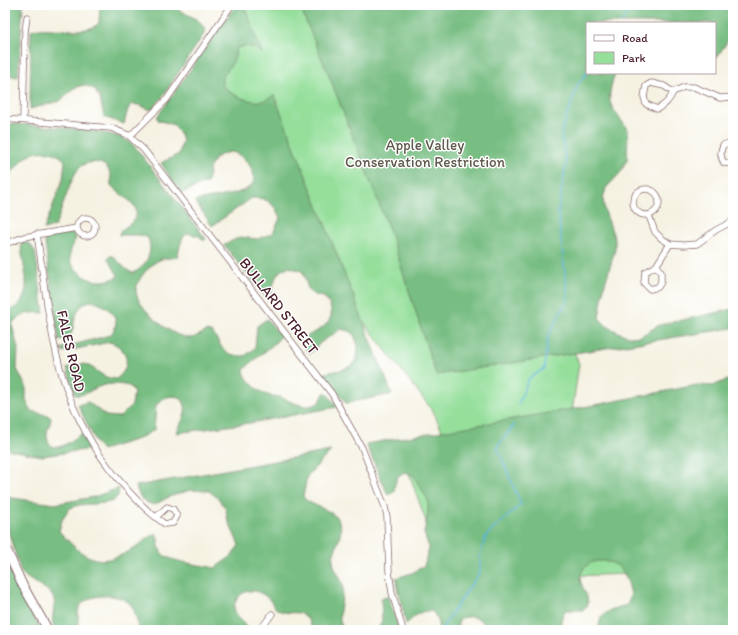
<svg xmlns="http://www.w3.org/2000/svg" width="738" height="635" font-family="Itim,sans-serif">
	<style>
		.green { fill: #95df9b; stroke: #707f63 }
		.forest { fill: #78be83; stroke: #616e57 }
		.lines { fill: none; stroke-linecap: round; stroke-linejoin: round }
		.stream { stroke: #5bb3d8; stroke-width: 1.5 }
		.street-casing { stroke: #86696b; stroke-width: 7 }
		.secondary-casing { stroke: #86696b; stroke-width: 10 }
		.street { stroke: #fff; stroke-width: 5.5 }
		.secondary { stroke: #fff; stroke-width: 8 }
		.labels { text-anchor: middle; stroke-width: 3; stroke-linejoin: round; paint-order: stroke }
		.park-label { font-size: 15px; fill: #60594d; stroke: #fff }
		.street-label { font-size: 15px; fill: #4a1f2b; stroke: #fff }
	</style>
	<rect width="100%" height="100%" fill="#fff"/>
	<filter id="ink" filterUnits="userSpaceOnUse"><feTurbulence type="fractalNoise" baseFrequency=".025" numOctaves="2"/><feDisplacementMap in="SourceGraphic" scale="8" xChannelSelector="R" yChannelSelector="G"/><feConvolveMatrix kernelMatrix="1 2 1 2 8 2 1 2 1" color-interpolation-filters="sRGB"/></filter>
	<filter id="wash" filterUnits="userSpaceOnUse"><feTurbulence type="fractalNoise" baseFrequency=".012" numOctaves="4" result="noise"/><feDisplacementMap in="SourceGraphic" scale="16" xChannelSelector="R" yChannelSelector="G"/><feGaussianBlur stdDeviation="0.9" result="paint"/><feColorMatrix in="noise" values="0 0 0 0 0 0 0 0 0 0 0 0 0 0 0 0 0 1.4 0 .05"/><feComposite in="paint" operator="in"/></filter>
	<g filter="url(#wash)">
		<rect width="100%" height="100%" fill="#f5f2e2"/>
		<path class="green" d="M240,5H652L587,23V73L566,332L579,364L572,412L733,630L662,573L536,577L449,591L398,593L396,583L447,581L398,442L446,440L433,411L337,288L199,64Z"/>
		<path class="forest" d="M5,5H23L18,77L12,76L5,72Z
			M100,5H169L198,20L205,29L204,34L161,99L151,110L139,105L132,104L128,109L124,124L104,117L100,98L94,89L84,85L74,88L60,101L30,109L31,30C51,25 85,37 99,23Z
			M236,5H244L262,53C253,47 248,44 237,48L233,62L222,78V85C231,95 248,103 263,101C267,100 271,97 274,95L392,394L346,403L324,373C331,372 338,371 344,369C361,364 361,345 352,332L341,329L320,343L310,354L298,339C317,333 345,320 324,297C303,294 310,286 302,271L289,267C271,271 276,287 268,300L224,245L240,237L258,239L273,233L280,218C275,204 267,197 252,198L212,226L195,201C208,198 237,195 247,189C263,180 248,158 235,153C229,150 221,155 215,158L209,169L208,182L181,193L161,163L179,154L183,139L174,125L158,120L157,117Z
			M299,5H733V33L717,57H715V23H587V73H615C604,107 611,104 628,130L627,160L621,172L606,188L603,199L605,211L615,240V250L604,287L599,318L607,326L620,333L631,337L641,336L659,325L733,309V328L436,375L390,232L328,73Z
			M5,123C31,126 109,128 128,141C132,143 136,148 139,152L206,239L204,241L199,236L187,233L182,239L177,257C172,258 166,258 162,259C151,262 135,281 136,292C138,309 173,338 190,338C196,338 202,333 207,331L213,333C223,349 224,356 245,356L255,348L257,326L267,319L281,336C270,350 255,357 244,370C245,380 258,391 267,395C270,396 275,396 279,397C293,401 305,412 320,402L324,393L326,392L337,407L250,423L176,433C182,421 192,407 179,397C169,395 162,397 156,406L154,430L138,439L102,450L96,443L78,405L88,402L106,416L120,417L132,405L134,391L129,386C120,384 110,383 101,386C91,389 86,396 75,395L67,368C72,367 78,364 83,364C94,365 101,379 116,379C132,368 129,348 110,342L62,352V348L110,335C126,319 106,303 89,301C71,309 77,325 69,338L59,341L44,237L72,233L76,238C73,244 70,250 70,257C70,262 73,266 77,270C88,282 102,284 117,277L118,275L108,259L110,256H113L126,269L132,273C146,269 155,249 147,237L139,235H119C120,229 125,228 130,224C149,206 120,197 111,185C111,177 111,168 102,164C94,161 85,162 79,168C71,177 61,213 55,226L44,229L63,179L65,161C54,148 35,149 23,160C15,166 16,173 5,175Z
			M21,243H29L35,251L44,313C31,312 18,313 12,325L18,348L17,369L26,387V400L31,411L49,416L51,418C51,424 46,430 47,437C51,459 74,439 82,433L91,449L42,456L5,449V313C39,299 22,272 21,243Z
			M733,379V630H598L601,617L610,610L627,605L631,594C629,587 627,577 623,571C613,558 587,556 581,574C576,585 597,602 583,610H565L561,620L563,630H543L534,626L526,630H486C484,617 472,615 461,618L458,622V630H438V620L433,612C421,608 415,617 406,624L396,578L412,573L424,566L429,548L424,533L428,514V500L413,475L405,472C396,475 395,482 394,492L388,495L366,444L595,405L697,385L713,386L724,381Z
			M331,451L307,476L303,497C313,508 332,508 339,521C345,533 334,547 333,560C333,570 343,578 343,588C343,604 335,615 344,630H312C304,603 294,618 278,610C273,607 272,602 268,598C257,588 241,588 235,603C231,614 244,620 247,630H217L207,627L201,630H139C137,622 136,613 132,606C123,592 86,592 79,608C77,614 79,623 79,630H55C48,618 58,606 53,597C46,585 31,584 21,572L5,521V497L55,504L94,497L119,488L118,496L113,501L105,503L79,505L70,508L62,520L59,531C85,560 100,570 136,547C142,543 149,536 156,533C159,539 158,546 161,552C166,562 204,565 215,568L232,556L239,545L227,518L226,509L218,498L209,491L190,490L169,497L154,505C144,503 138,496 136,486Z
			M5,562L22,597L41,630H5Z
			M388,597L399,630H378L382,620L381,598Z"/>
		<g class="lines">
			<path class="stream" d="M622,23L632,5
				M518,405L529,378L544,369L548,336L568,299L558,212L566,163L561,133L578,84L587,72
				M442,630L444,625L480,572V556L486,536L521,504L497,447L515,424"/>
		</g>
	</g>
	<g filter="url(#ink)">
		<g class="lines">
			<defs>
				<path id="street" d="M673,92L664,86L651,83L646,86L644,97L646,104L657,109C666,105 670,100 673,92L684,87H694L720,98L733,97
					M5,119L111,128L128,135L144,150L332,394L362,448L385,507L387,517L389,571L392,593L403,630
					M23,120L25,32L27,17
					M130,136L167,99L229,9
					M733,142L723,145C720,152 720,156 724,163L733,164
					M633 202a13 13 0 1 1 26 0a13 13 0 1 1-26 0Z
					M649,216L655,232L661,238L670,244L684,245L697,244L716,230L733,221
					M77 227a9 9 0 1 1 18 0a9 9 0 1 1-18 0Z
					M37,234C51,328 54,404 119,480C133,497 147,512 165,524L173,523L177,516L173,509L167,507L156,517
					M5,244L24,237L77,228
					M733,262L731,264L733,272
					M656,266L661,272V282L658,287L650,289L644,283L645,272L656,266L670,244
					M260,630L272,614"/>
				<path id="secondary" d="M5,546L22,584L48,630"/>
			</defs>
			<use href="#street" class="street-casing"/>
			<use href="#secondary" class="secondary-casing"/>
			<use href="#street" class="street"/>
			<use href="#secondary" class="secondary"/>
		</g>
	</g>
	<g class="labels">
		<g class="park-label">
			<text x="425" y="150">Apple Valley<tspan x="425" dy="17">Conservation Restriction</tspan></text>
		</g>
		<g class="street-label">
			<text transform="translate(279 306) rotate(52)" y="5">BULLARD STREET</text>
			<text transform="translate(71 351) rotate(77)" y="5">FALES ROAD</text>
		</g>
	</g>
	<rect width="738" height="635" fill="none" stroke="#fff" stroke-width="20"/>
	<rect x="586" y="22" width="130" height="52" fill="#ffffff" stroke="#b7a5aa"/>
	<rect x="594" y="35" width="20" height="6" fill="#ffffff" stroke="#b7a5aa"/>
	<text x="622" y="42" font-size="12" fill="#4a1f2b">Road</text>
	<rect x="594" y="52" width="20" height="12" fill="#95df9b" stroke="#b7a5aa"/>
	<text x="622" y="62" font-size="12" fill="#4a1f2b">Park</text>
</svg>
